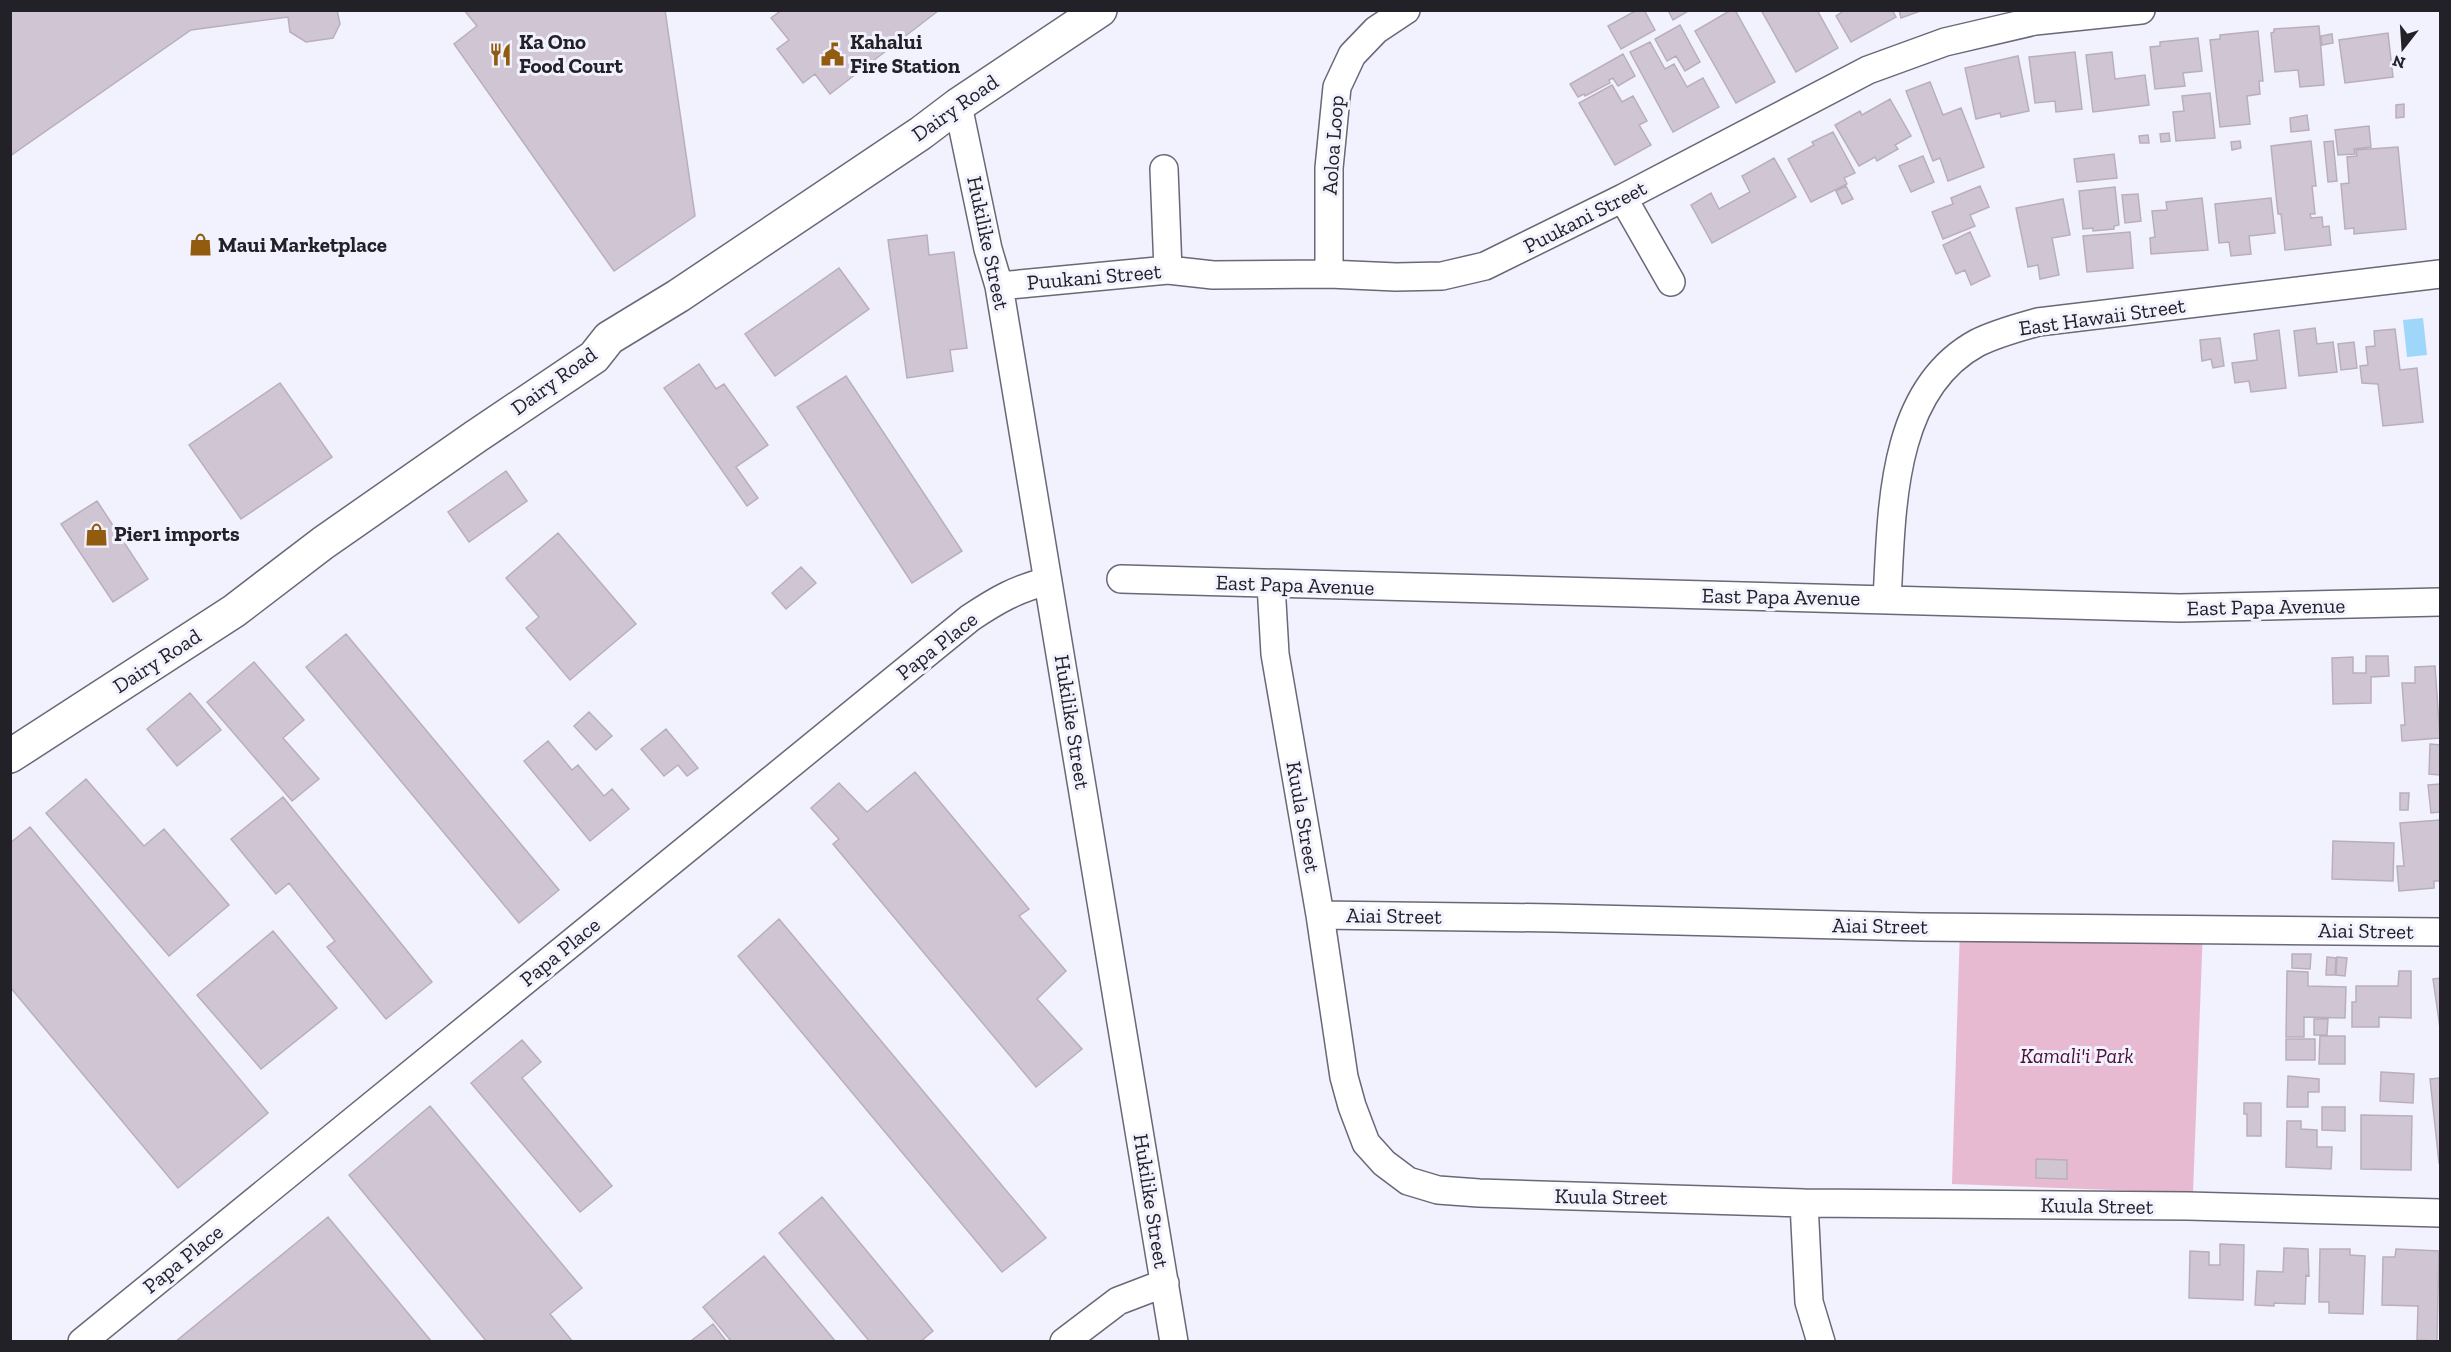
<svg xmlns="http://www.w3.org/2000/svg" width="2451" height="1352" font-family="'Zilla Slab',serif">
	<style>
		.green { fill: #e8bad2 }
		.water { fill: #9fd7fa }
		.building { fill: #d0c6d3; stroke: #b9afbc; stroke-width: 1.5 }
		.lines { fill: none; stroke-linecap: round; stroke-linejoin: round }
		.minor-casing { stroke: #696876; stroke-width: 30 }
		.major-casing { stroke: #696876; stroke-width: 36 }
		.minor { stroke: #fff; stroke-width: 27 }
		.major { stroke: #fff; stroke-width: 33 }
		.labels { text-anchor: middle; stroke-width: 6; stroke-linejoin: round; paint-order: stroke }
		.poi-label { font-size: 21px; font-weight: bold; fill: #222127; stroke: #f2f1fe; text-anchor: start }
		.street-label { font-size: 21px; fill: #222127; stroke: #f2f1fe }
		.park-label { font-size: 21px; font-style: italic; fill: #4d0d37; stroke: #f2f1fe }
	</style>
	<rect width="100%" height="100%" fill="#f2f1fe"/>
	<path class="green" d="M1960,927L2203,928L2193,1193L1952,1184Z"/>
	<path class="water" d="M2423,318L2427,355L2407,357L2403,320Z"/>
	<path class="building" d="M10,10H337L340,24L333,38L306,42L290,32L288,17L191,30L10,156Z
		M464,10H665L695,216L614,271L454,44L477,26Z
		M782,10H938V11L830,94L815,74L803,83L777,49L789,40L771,18Z
		M1637,10H1644L1655,30L1621,49L1608,26Z
		M1668,10H1690L1673,20Z
		M1731,10H1735L1775,82L1736,103L1695,31Z
		M1761,10H1817L1838,48L1796,72Z
		M1845,10H1892L1896,17L1851,42L1836,16Z
		M1899,10H1923L1901,18Z
		M1680,25L1700,62L1685,71L1676,56L1667,61L1655,39Z
		M2319,26L2324,85L2300,87L2298,70L2275,72L2271,33L2274,32V29Z
		M2258,31L2263,81H2259L2260,94L2247,96L2250,124L2220,127L2210,40L2220,39V35Z
		M2388,33L2393,77L2345,83L2339,40Z
		M2332,34L2333,43L2322,45L2321,36Z
		M2198,38L2202,71L2183,73L2185,86L2155,89L2150,47L2160,46V42Z
		M1650,42L1665,69L1674,64L1687,87L1703,78L1719,107L1673,132L1630,52Z
		M2075,52L2082,109L2056,112L2055,101L2035,103L2029,57Z
		M2112,52L2115,79L2145,75L2149,105L2093,112L2086,55Z
		M1623,54L1635,76L1618,86L1613,78L1609,80L1610,83L1585,96L1584,94L1578,97L1570,84Z
		M2018,56L2029,111L2001,117L2000,113L1976,119L1965,68Z
		M1930,82L1943,115L1961,108L1984,167L1948,181L1940,158L1933,161L1906,91Z
		M1612,85L1622,102L1633,96L1647,121L1639,125L1651,145L1615,165L1579,103Z
		M2210,93L2215,138L2176,141L2173,112L2184,111L2182,96Z
		M1890,99L1911,136L1895,145L1898,149L1877,161L1875,157L1859,166L1835,125L1860,111L1862,115Z
		M2404,104V117L2396,118V105Z
		M2307,115L2309,130L2291,132L2290,118Z
		M2369,126L2371,147L2354,149L2355,154L2338,155L2335,130Z
		M1833,132L1855,173L1844,178L1847,184L1811,202L1788,159L1814,145L1812,142Z
		M2169,133L2170,141L2161,142L2160,134Z
		M2148,135L2149,143H2140L2139,136Z
		M2240,141L2241,148L2232,150L2231,142Z
		M2311,141L2316,186H2312L2315,214H2310L2311,218L2322,217L2323,227L2329,226L2331,245L2285,250L2281,214H2278L2271,146Z
		M2333,141L2337,181L2328,182L2324,142Z
		M2398,147L2406,229L2354,234V228L2345,229L2341,184L2349,183L2347,157L2357,156L2356,150Z
		M2114,154L2117,178L2077,182L2074,159Z
		M1923,156L1934,182L1911,192L1899,166Z
		M1774,158L1796,197L1712,243L1691,205L1711,193L1719,209L1750,192L1742,176Z
		M1846,186L1853,199L1842,204L1836,191Z
		M1980,186L1989,207L1970,215L1975,226L1943,239L1932,212L1953,204L1951,198Z
		M2115,187L2119,225L2114,226V229L2093,231V228L2083,229L2079,191Z
		M2138,194L2141,221L2125,223L2122,195Z
		M2202,198L2208,250L2151,254L2150,238L2155,237L2152,211L2167,210L2166,202Z
		M2271,198L2275,233L2249,236L2251,254L2231,256L2229,242L2219,243L2215,204Z
		M2063,199L2070,235L2052,238L2059,275L2040,279L2038,265L2028,267L2016,208Z
		M1970,232L1990,276L1971,285L1965,270L1956,274L1943,245Z
		M2130,232L2133,268L2087,272L2083,236Z
		M927,235L929,255L954,252L967,348L950,350L953,371L907,378L888,240Z
		M839,268L869,309L775,376L745,334Z
		M2315,328L2317,344L2333,342L2337,372L2299,376L2294,331Z
		M2395,329L2400,370L2417,368L2423,422L2383,426L2378,384L2362,383L2360,366L2368,365L2366,347L2375,346L2374,331Z
		M2279,330L2286,388L2251,392L2249,381L2235,383L2232,363L2257,360L2254,334Z
		M2220,338L2224,366L2213,368L2211,359L2202,361L2200,340Z
		M2354,342L2357,368L2341,370L2338,344Z
		M699,364L716,389L724,384L768,445L736,467L758,498L747,506L664,388Z
		M846,376L962,551L912,583L797,407Z
		M280,383L332,457L241,519L189,445Z
		M506,471L527,501L469,542L448,512Z
		M97,501L148,579L113,602L61,524Z
		M558,533L636,624L570,680L526,628L539,617L506,578Z
		M801,567L816,583L786,609L772,593Z
		M346,634L559,890L519,923L306,667Z
		M2366,656H2388L2389,676L2371,677V703L2333,704L2332,658L2353,657V673H2366Z
		M254,662L304,720L283,738L319,779L292,801L207,702Z
		M2435,666L2440,738L2402,741L2401,725H2405L2402,683H2415V667Z
		M190,693L221,730L177,766L147,729Z
		M589,712L612,736L596,750L574,726Z
		M666,729L698,768L687,776L678,765L664,776L641,749Z
		M548,741L572,770L578,765L604,796L612,789L629,809L590,841L524,761Z
		M2430,744L2440,745V775L2429,774Z
		M915,772L1029,909L1019,916L1066,971L1037,999L1082,1049L1036,1087L833,844L839,839L811,808L839,783L867,812Z
		M86,779L144,846L164,829L229,905L169,956L46,813Z
		M2440,784V812L2431,813L2428,785Z
		M2400,793H2409L2408,810H2400Z
		M283,797L432,982L386,1019L327,947L335,941L289,883L276,894L231,839Z
		M2440,820V881H2434V888L2399,891L2397,866H2404L2400,823Z
		M30,827L268,1113L178,1188L10,987V843Z
		M2333,841L2394,843L2393,881L2332,879Z
		M779,919L1046,1238L1002,1272L738,956Z
		M273,931L337,1008L261,1069L197,995Z
		M2292,954H2311L2310,969L2292,968Z
		M2327,957L2336,958L2335,975H2326Z
		M2337,957L2347,958L2345,976L2336,975Z
		M2287,971L2308,972V986L2346,987L2345,1018L2304,1017V1037H2286Z
		M2399,971H2411V1018L2379,1017V1027H2352V1002H2356V986H2398Z
		M2440,978V1028L2433,979Z
		M2314,1019H2328L2327,1035H2314Z
		M2320,1036H2345V1064H2319Z
		M2286,1039H2315V1060H2286Z
		M522,1040L541,1062L522,1078L612,1186L580,1212L471,1083Z
		M2381,1072L2414,1074L2413,1103L2380,1101Z
		M2288,1076L2319,1079V1092H2308V1107H2287Z
		M2440,1078V1163H2439L2430,1079Z
		M2244,1103H2261V1136H2247V1114H2244Z
		M430,1106L582,1288L550,1314L573,1342H487L349,1175Z
		M2322,1107H2345V1131L2322,1130Z
		M2361,1115L2412,1116L2411,1170L2361,1169Z
		M2287,1121H2301V1129L2317,1130V1147H2332L2331,1169L2286,1167Z
		M2036,1159L2067,1160V1179L2036,1178Z
		M822,1197L933,1331L920,1342H870L779,1233Z
		M328,1217L432,1342H175Z
		M2220,1244L2244,1245L2243,1300L2189,1298L2190,1251L2209,1252V1265H2220Z
		M2284,1248L2308,1249L2309,1276L2306,1275L2305,1304L2274,1303V1306L2255,1305L2257,1271L2283,1272Z
		M2320,1249H2350V1255L2365,1256L2363,1314L2329,1313V1302H2319Z
		M2396,1249L2439,1251L2437,1341L2417,1340L2418,1306L2382,1305L2383,1257H2395Z
		M764,1256L836,1342H732L703,1307Z
		M713,1324L727,1342H694L692,1340Z"/>
	<g class="lines">
		<defs>
			<path id="minor" d="M958,105L988,249L999,286L1174,1342
				M1164,169L1168,270
				M1623,198L1671,282
				M1329,274V168L1337,87L1352,55L1376,30L1406,10
				M999,286L1168,270L1213,275L1329,274L1396,277L1442,276L1485,266L1623,198L1868,70L1945,42L2035,21L2141,10
				M1121,579L2180,608L2440,602
				M1271,584L1275,654L1320,915L1344,1077L1352,1106L1366,1143L1384,1163L1408,1181L1438,1190L1479,1193L1804,1203L2188,1206L2440,1213
				M1887,600C1892,514 1889,391 1977,343C1997,333 2017,328 2038,322L2440,274
				M1320,915L1555,918L1922,927L2440,932
				M1804,1203L1809,1302L1821,1342
				M82,1342L970,618C997,600 1016,589 1048,581
				M1064,1342L1118,1301L1165,1283"/>
			<path id="major" d="M10,756L234,611L323,543L475,437L594,357L609,338L678,296L921,133L958,105L1100,10"/>
		</defs>
		<use href="#minor" class="minor-casing"/>
		<use href="#major" class="major-casing"/>
		<use href="#minor" class="minor"/>
		<use href="#major" class="major"/>
	</g>
	<defs>
		<symbol id="restaurant-bare" viewBox="-9 -9 18 18"><path d="M-5-6h1v4h1v-4h1v4h1v-4h1v5L-1.5 .5V6h-2V.5L-5-1ZM5-6V6H3V1.5H1.5Q1.5-4 5-6Z" fill="#915c10" stroke="#f2f1fe" stroke-width="2.5" paint-order="stroke"/></symbol>
		<symbol id="civic-bare" viewBox="-9 -9 18 18"><path d="M-.6-6.5H3V-4.5H.6V-3L4-1V1h2V6H-6V1h2V-1L-.6-3ZM-1.2 2.5V6h2.4V2.5Z" fill="#915c10" stroke="#f2f1fe" stroke-width="2.5" paint-order="stroke"/></symbol>
		<symbol id="shop-bare" viewBox="-9 -9 18 18"><path d="M-5-2.5h2.3a2.7 3.5 0 0 1 5.4 0H5L5.5 6h-11ZM-1.5-2.5h3a1.5 2.3 0 0 0-3 0Z" fill="#915c10" stroke="#f2f1fe" stroke-width="2.5" paint-order="stroke"/></symbol>
	</defs>
	<g fill-rule="evenodd">
		<use href="#restaurant-bare" x="484" y="38" width="33" height="33"/>
		<use href="#civic-bare" x="816" y="38" width="33" height="33"/>
		<use href="#shop-bare" x="184" y="228" width="33" height="33"/>
		<use href="#shop-bare" x="80" y="518" width="33" height="33"/>
	</g>
	<g class="labels">
		<g class="poi-label">
			<text x="519" y="49">Ka Ono<tspan x="519" dy="24">Food Court</tspan></text>
			<text x="850" y="49">Kahalui<tspan x="850" dy="24">Fire Station</tspan></text>
			<text x="218" y="252">Maui Marketplace</text>
			<text x="114" y="541">Pier1 imports</text>
		</g>
		<g class="street-label">
			<text transform="translate(955 108) rotate(-35)" y="7">Dairy Road</text>
			<text transform="translate(1333 145) rotate(-86)" y="7">Aoloa Loop</text>
			<text transform="translate(1585 217) rotate(-27)" y="7">Puukani Street</text>
			<text transform="translate(988 243) rotate(78)" y="7">Hukilike Street</text>
			<text transform="translate(1094 277) rotate(-5)" y="7">Puukani Street</text>
			<text transform="translate(2102 317) rotate(-8)" y="7">East Hawaii Street</text>
			<text transform="translate(554 381) rotate(-36)" y="7">Dairy Road</text>
			<text transform="translate(1295 585) rotate(2)" y="7">East Papa Avenue</text>
			<text transform="translate(1781 597) rotate(1)" y="7">East Papa Avenue</text>
			<text transform="translate(2266 607) rotate(-1)" y="7">East Papa Avenue</text>
			<text transform="translate(937 646) rotate(-38)" y="7">Papa Place</text>
			<text transform="translate(157 661) rotate(-33)" y="7">Dairy Road</text>
			<text transform="translate(1072 722) rotate(81)" y="7">Hukilike Street</text>
			<text transform="translate(1303 817) rotate(80)" y="7">Kuula Street</text>
			<text transform="translate(1394 916) rotate(1)" y="7">Aiai Street</text>
			<text transform="translate(1880 926) rotate(1)" y="7">Aiai Street</text>
			<text transform="translate(2366 931) rotate(1)" y="7">Aiai Street</text>
			<text transform="translate(560 952) rotate(-39)" y="7">Papa Place</text>
			<text transform="translate(1611 1197) rotate(1)" y="7">Kuula Street</text>
			<text transform="translate(1151 1201) rotate(81)" y="7">Hukilike Street</text>
			<text transform="translate(2097 1206) rotate(1)" y="7">Kuula Street</text>
			<text transform="translate(183 1259) rotate(-39)" y="7">Papa Place</text>
		</g>
		<g class="park-label">
			<text x="2077" y="1063">Kamali'i Park</text>
		</g>
	</g>
	<rect width="2451" height="1352" fill="none" stroke="#222127" stroke-width="24"/>
	<g transform="translate(2403 48) rotate(197)" stroke="#f2f1fe" stroke-width="4.5" paint-order="stroke">
	<path d="M0-4.5L10 22L0 15L-10 22Z" fill="#222127"/>
	<text y="-9" font-size="16" font-weight="bold" text-anchor="middle" fill="#222127">N</text>
	</g>
</svg>
